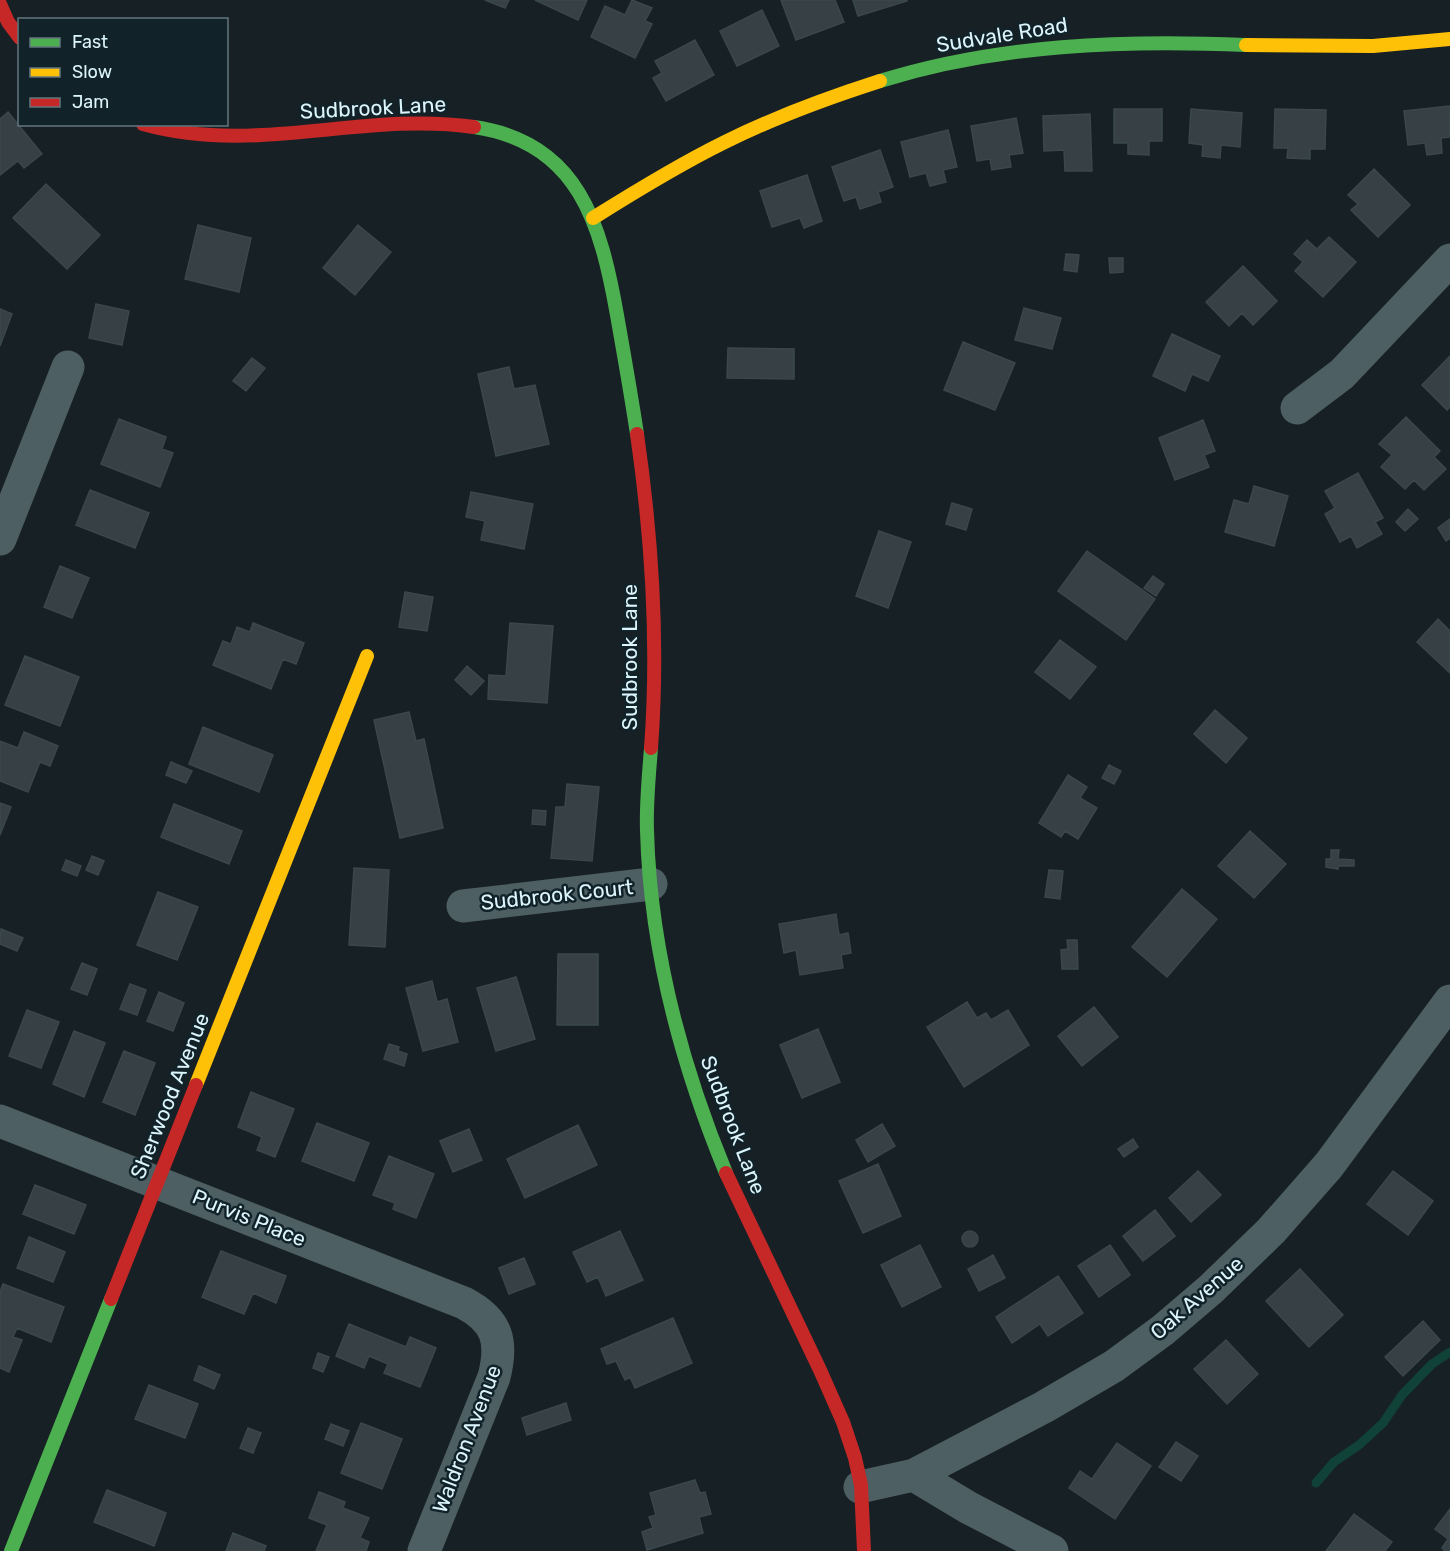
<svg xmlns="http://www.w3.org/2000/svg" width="1450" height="1551" font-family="Rubik,sans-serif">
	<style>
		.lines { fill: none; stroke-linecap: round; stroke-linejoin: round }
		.stream { stroke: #104237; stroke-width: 9 }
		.building { fill: #364045; stroke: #3a474d; stroke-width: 1.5 }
		.street { stroke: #4d5f63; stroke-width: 33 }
		.fast { stroke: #4caf50; stroke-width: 14 }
		.slow { stroke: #ffc107; stroke-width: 14 }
		.jam { stroke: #c62828; stroke-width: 14 }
		.labels { text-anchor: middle; stroke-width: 5; stroke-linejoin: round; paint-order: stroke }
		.street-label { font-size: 21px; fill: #dcf5fd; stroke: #122229 }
	</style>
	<rect width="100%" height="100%" fill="#172024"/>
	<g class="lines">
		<path class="stream" d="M1316,1483L1334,1462L1359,1445L1383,1423L1402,1395L1432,1364L1450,1352"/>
	</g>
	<path class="building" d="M485,0H509L505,8Z
		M535,0H587L578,20Z
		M632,0L652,8L645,21L652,24L635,58L591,37L605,6L625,15Z
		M781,0H835L844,22L796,40Z
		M853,0H907V1L858,16Z
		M762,10L779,46L737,66L720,31Z
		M695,40L714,75L666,101L653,78L662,73L655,61Z
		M1450,106V137L1441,138L1442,153L1427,155L1425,143L1408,145L1404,111Z
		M1114,109H1162V141H1149V155L1128,154V143H1114Z
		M1191,109L1242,113L1240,147L1221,145L1220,158L1202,156L1203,145L1189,143Z
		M1275,109L1326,110L1325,149H1310V159L1287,158L1288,148H1274Z
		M8,112L42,154L24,168L18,161L0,175V119Z
		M1090,114L1092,171H1065L1064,150L1044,151L1043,116Z
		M1016,118L1023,153L1009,155L1011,167L992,170L990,159L977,161L971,126Z
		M948,130L957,167L943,170L946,182L930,186L926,173L910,177L901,142Z
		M880,150L893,187L878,192L881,202L860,209L856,197L844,201L832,167Z
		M1374,169L1410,205L1378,237L1351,210L1358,204L1348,195Z
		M807,175L822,221L804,228L800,218L772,227L760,191Z
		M46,184L100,235L67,269L13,218Z
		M198,225L251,238L239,292L185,279Z
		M358,225L391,252L355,295L323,268Z
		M1329,237L1356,262L1323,297L1295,271L1303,262L1294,254L1307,240L1317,249Z
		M1066,254L1079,255L1077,272L1064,270Z
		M1109,258H1123V272L1110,273Z
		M1243,266L1277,301L1253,325L1242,313L1229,326L1206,302Z
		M96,304L129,311L122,345L89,338Z
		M1024,308L1061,318L1052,349L1015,340Z
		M0,309L12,314L0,346Z
		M1172,334L1220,356L1208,381L1192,374L1185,391L1153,376Z
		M963,342L1015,363L995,410L944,390Z
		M728,348L794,349V379L727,378Z
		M1450,356V407L1447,410L1422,385Z
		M252,358L265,368L246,391L233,381Z
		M509,367L514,389L535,385L549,444L496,456L478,374Z
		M1406,417L1440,451L1434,457L1446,469L1424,490L1414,480L1405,489L1381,467L1392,455L1379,444Z
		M119,419L166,437L162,449L173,453L160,487L101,464Z
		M1203,420L1215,451L1204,455L1209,467L1175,480L1159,438Z
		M1358,473L1383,518L1375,522L1382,534L1357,548L1351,536L1340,542L1325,514L1335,508L1325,491Z
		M1254,486L1288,496L1274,546L1225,532L1234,500L1249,504Z
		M90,490L149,513L135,548L76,525Z
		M471,492L533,504L524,549L481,540L485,521L466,517Z
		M952,503L972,509L966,530L946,524Z
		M1408,509L1418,519L1405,531L1396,522Z
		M1450,519V538L1446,541L1438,528Z
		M879,531L911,542L888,608L856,596Z
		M1087,551L1155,599L1126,640L1058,591Z
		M60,566L89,578L72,618L44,607Z
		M1153,576L1164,584L1156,596L1144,588Z
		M405,592L433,597L427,631L399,627Z
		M1438,619L1450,631V673L1417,642Z
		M253,623L304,643L296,664L283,659L271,689L213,665L223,641L231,644L237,627L250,632Z
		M510,623L553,626L547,703L488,699L489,675L506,676Z
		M1060,640L1096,667L1070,699L1035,672Z
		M25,656L79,677L60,726L5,705Z
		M467,666L484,681L471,695L455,680Z
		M1215,710L1247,738L1226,763L1194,734Z
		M409,712L416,741L424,739L443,828L400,838L374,720Z
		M203,727L273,755L259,792L189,764Z
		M24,732L58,746L50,766L40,762L28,792L0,781V741L18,748Z
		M171,762L192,771L186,783L166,775Z
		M1109,765L1121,771L1114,784L1102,778Z
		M1068,775L1087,787L1080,798L1097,808L1078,839L1065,831L1061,837L1039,823Z
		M567,784L599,787L592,861L551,858L556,807H565Z
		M0,803L11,807L0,835Z
		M174,804L242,831L229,864L161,837Z
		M533,810L546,811L545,825L532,824Z
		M1250,831L1286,864L1254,898L1218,866Z
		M1331,850H1339L1338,859L1354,860V866H1338V869L1326,867V859H1331Z
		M92,856L104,861L98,875L86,870Z
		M66,860L81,866L77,876L62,870Z
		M354,868L389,870L385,947L349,945Z
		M1049,870L1063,871L1060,899L1045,897Z
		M1182,889L1217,919L1167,977L1132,947Z
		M158,892L198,907L177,960L137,945Z
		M836,914L839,935L848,933L851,953L841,955L843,968L800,975L796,950L784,953L779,924Z
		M1,929L23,938L17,951L0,944Z
		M1067,940H1077L1078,969H1062L1061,950L1068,949Z
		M558,954H598V1025H557Z
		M82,963L97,969L87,995L71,989Z
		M516,977L535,1039L496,1051L477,988Z
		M432,981L437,1002L447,999L458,1042L423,1051L406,988Z
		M130,984L146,990L137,1015L120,1009Z
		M159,992L184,1003L173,1031L147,1021Z
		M967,1002L977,1018L986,1013L991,1020L1008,1010L1029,1045L964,1087L927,1027Z
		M1094,1007L1118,1037L1082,1066L1058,1036Z
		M27,1010L59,1022L41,1068L9,1056Z
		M818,1029L840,1082L802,1098L780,1045Z
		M74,1031L105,1043L84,1097L53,1084Z
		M389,1044L399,1047L398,1051L407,1054L404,1066L384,1059Z
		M124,1051L155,1063L135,1115L103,1102Z
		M251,1092L294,1109L275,1157L257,1150L262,1137L238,1127Z
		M317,1123L369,1143L354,1181L302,1161Z
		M882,1124L895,1146L868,1162L856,1140Z
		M578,1125L597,1165L525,1198L507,1159Z
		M469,1129L482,1160L453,1172L440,1141Z
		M1133,1139L1138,1147L1124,1157L1118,1149Z
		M389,1156L434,1174L416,1218L393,1209L395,1203L373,1195Z
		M878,1164L901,1216L863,1233L839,1181Z
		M1198,1171L1221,1195L1191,1222L1169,1198Z
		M1393,1171L1433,1201L1408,1235L1367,1204Z
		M35,1185L86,1205L74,1234L23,1214Z
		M1155,1210L1175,1236L1143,1261L1123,1236Z
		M620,1231L643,1280L606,1296L598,1277L587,1282L573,1252Z
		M962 1239a8 8 0 1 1 16 0a8 8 0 1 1-16 0Z
		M29,1237L65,1252L53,1282L17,1268Z
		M920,1245L941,1287L902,1307L881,1265Z
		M1110,1245L1130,1275L1099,1297L1078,1266Z
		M221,1251L286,1276L276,1303L253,1293L244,1314L202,1297Z
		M993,1255L1005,1278L979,1291L968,1269Z
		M524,1258L535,1284L509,1294L499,1268Z
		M1300,1269L1343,1315L1309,1347L1266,1301Z
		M1058,1276L1083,1313L1048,1336L1040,1324L1012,1343L996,1317Z
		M3,1284L64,1307L51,1342L17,1328L13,1337L22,1340L9,1372L0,1368V1292Z
		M673,1318L692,1363L635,1388L630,1377L625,1380L616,1361L607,1364L601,1349Z
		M1423,1321L1440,1340L1403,1376L1385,1357Z
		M349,1324L406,1347L410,1337L436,1348L420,1387L384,1373L388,1364L369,1356L364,1368L336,1356Z
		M1226,1340L1258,1374L1227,1404L1194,1369Z
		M318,1353L329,1357L323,1372L313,1368Z
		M199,1366L220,1375L214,1389L194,1380Z
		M149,1385L198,1404L185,1438L135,1419Z
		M566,1403L571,1420L527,1435L522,1418Z
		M361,1423L402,1439L382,1489L341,1473Z
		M331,1424L349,1431L343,1446L325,1439Z
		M248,1428L261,1433L253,1453L240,1448Z
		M1176,1442L1198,1456L1181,1481L1159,1467Z
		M1117,1443L1151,1466L1115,1519L1069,1488L1080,1471L1092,1479Z
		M695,1480L700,1493L705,1492L711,1514L699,1517L703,1533L647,1550L642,1532L653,1528L649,1517L656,1515L650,1493Z
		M107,1490L166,1513L154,1546L94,1522Z
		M319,1492L345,1502L343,1508L369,1518L360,1538L369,1542L366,1551H316L327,1525L309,1518Z
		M1450,1509V1551H1445L1442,1548L1448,1539L1435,1529Z
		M1354,1514L1392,1542L1385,1551H1326Z
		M233,1533L266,1546L264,1551H226Z"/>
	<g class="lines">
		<path class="street" d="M1297,408L1342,374L1450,260
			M0,539L68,367
			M463,906L651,884
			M0,1121L464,1303C498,1321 503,1342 494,1377L424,1551
			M914,1475L969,1508L1052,1551
			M860,1487L914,1475L1044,1407L1114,1366L1163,1330L1211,1289L1271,1231L1329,1165L1450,1001"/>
		<path class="fast" d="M880,81C999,44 1123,40 1246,45
			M474,127C579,142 601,225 617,315C624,355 631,394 637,434
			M651,748C649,775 646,803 647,830C650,948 681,1064 726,1173
			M11,1551L111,1299"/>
		<path class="slow" d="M1246,45L1373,46L1450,39
			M593,218C636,191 680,164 725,142C775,117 827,98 880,81
			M196,1085L367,656"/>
		<path class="jam" d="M0,4L8,22L20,38
			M143,124C257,156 361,111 474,127
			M637,434C652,538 659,642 651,748
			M726,1173L820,1370L843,1422L855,1458L861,1485L864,1551
			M111,1299L196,1085"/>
	</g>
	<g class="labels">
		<g class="street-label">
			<text transform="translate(1002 35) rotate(-9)" y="7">Sudvale Road</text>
			<text transform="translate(373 108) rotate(-3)" y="7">Sudbrook Lane</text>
			<text transform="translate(630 657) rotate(-90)" y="7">Sudbrook Lane</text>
			<text transform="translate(557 895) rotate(-6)" y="7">Sudbrook Court</text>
			<text transform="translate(170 1096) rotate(-68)" y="7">Sherwood Avenue</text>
			<text transform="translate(733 1125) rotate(69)" y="7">Sudbrook Lane</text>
			<text transform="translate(249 1218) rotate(22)" y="7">Purvis Place</text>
			<text transform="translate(1197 1298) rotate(-41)" y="7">Oak Avenue</text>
			<text transform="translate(467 1439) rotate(-69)" y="7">Waldron Avenue</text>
		</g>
	</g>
	<rect x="18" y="18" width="210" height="108" fill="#122229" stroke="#63767e" stroke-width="1.5"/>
	<rect x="30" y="38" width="30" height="9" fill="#4caf50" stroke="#63767e" stroke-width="1.5"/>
	<text x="72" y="48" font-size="18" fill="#dcf5fd">Fast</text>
	<rect x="30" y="68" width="30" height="9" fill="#ffc107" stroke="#63767e" stroke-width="1.5"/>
	<text x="72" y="78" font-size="18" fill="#dcf5fd">Slow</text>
	<rect x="30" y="98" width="30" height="9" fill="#c62828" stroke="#63767e" stroke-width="1.5"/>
	<text x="72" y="108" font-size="18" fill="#dcf5fd">Jam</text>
</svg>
